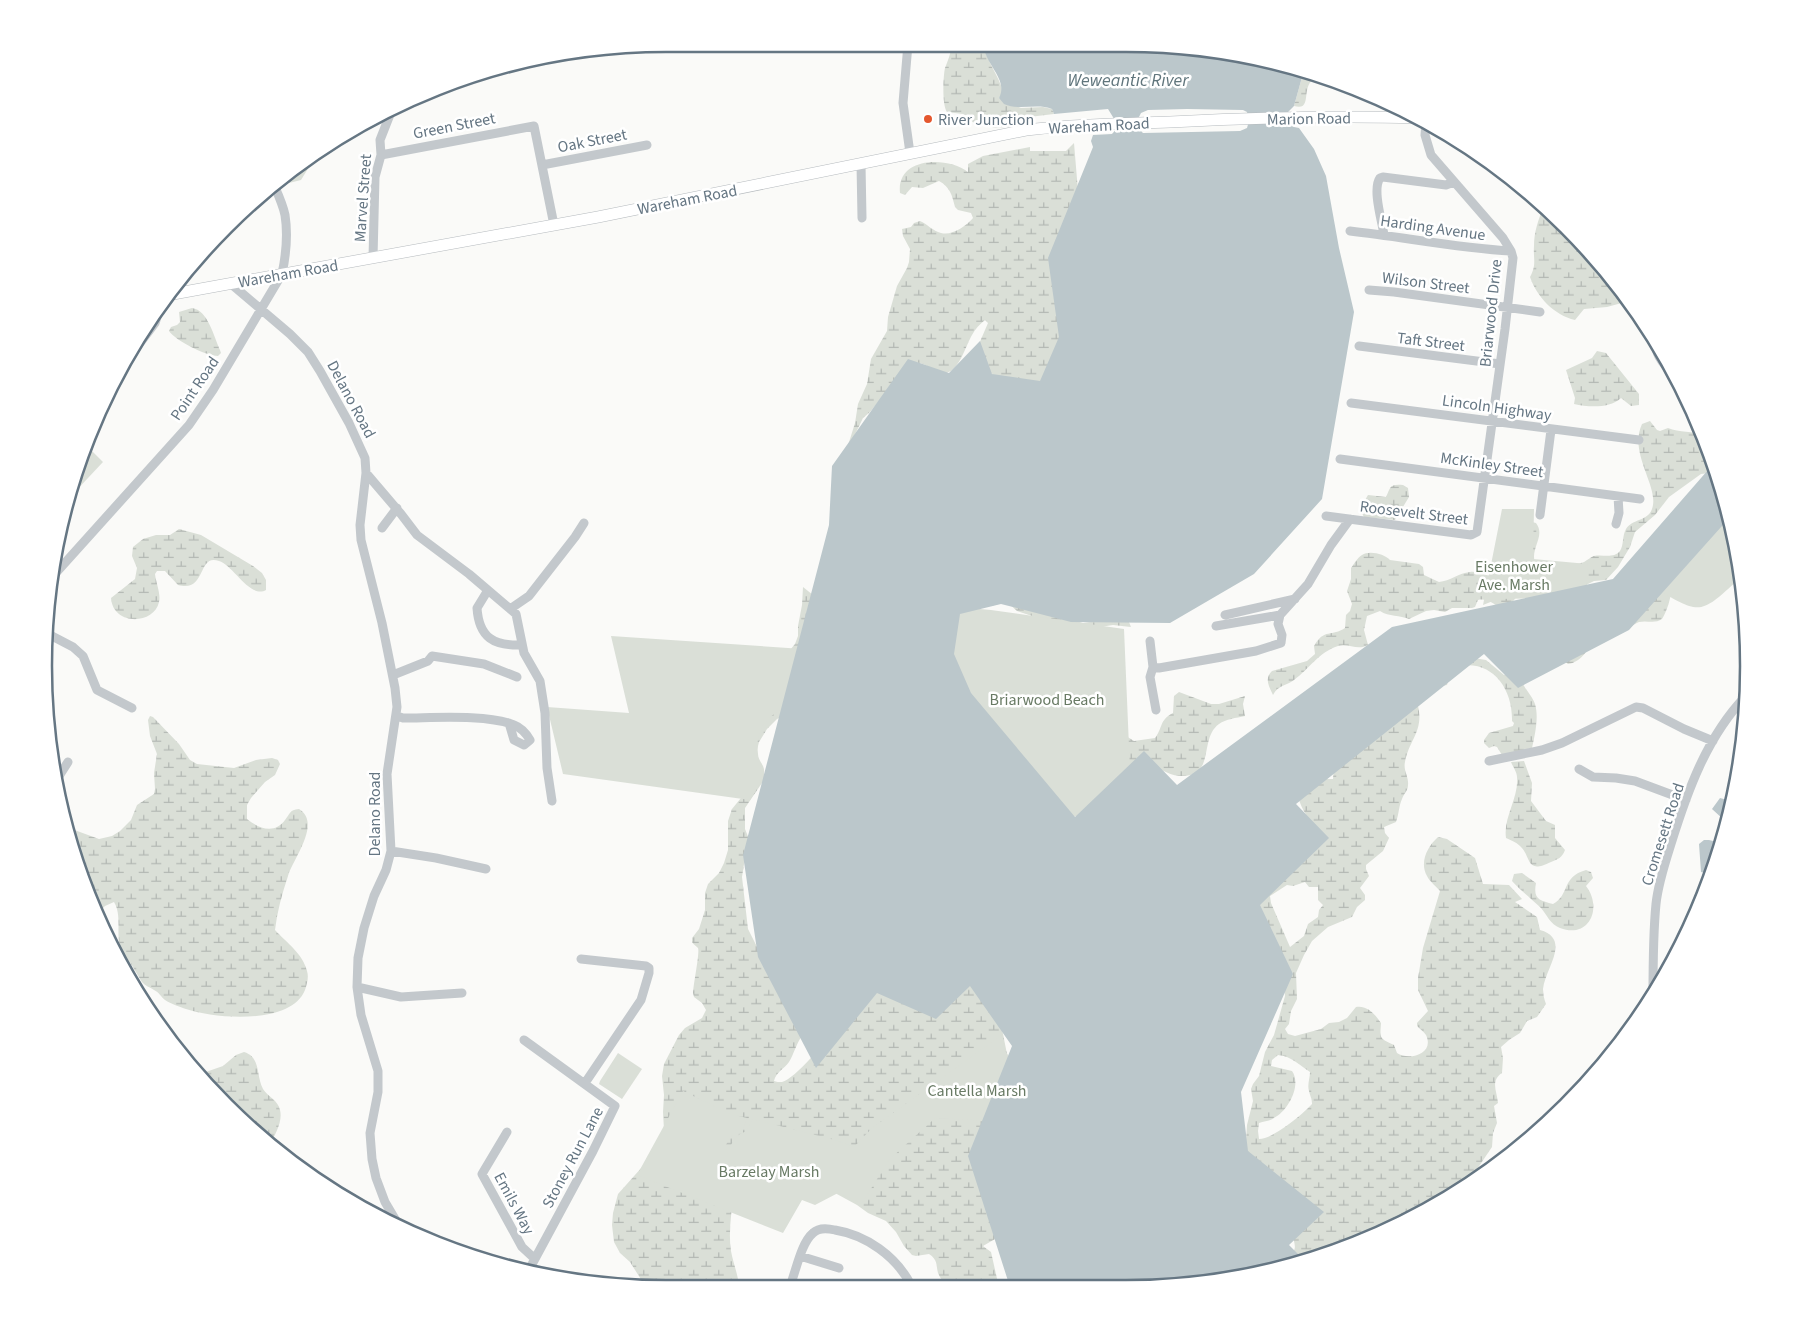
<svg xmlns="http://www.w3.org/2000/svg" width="1793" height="1332" font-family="'Source Sans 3',sans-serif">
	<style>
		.wetland { fill: url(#wetland-marsh); fill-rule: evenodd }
		.park { fill: #dadfd7 }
		.water { fill: #bbc7cb; fill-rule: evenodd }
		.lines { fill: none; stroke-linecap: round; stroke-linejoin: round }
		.major-casing { stroke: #b5babe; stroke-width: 12 }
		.minor { stroke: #c3c8cc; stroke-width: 9 }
		.major { stroke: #fff; stroke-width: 11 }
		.poi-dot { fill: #e4572e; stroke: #fff; stroke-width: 2 }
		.labels { text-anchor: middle; stroke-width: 5; stroke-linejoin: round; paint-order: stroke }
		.street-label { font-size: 16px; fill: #657683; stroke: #fff }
		.poi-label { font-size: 16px; fill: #657683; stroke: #fff; text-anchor: start }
		.park-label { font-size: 16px; fill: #687a64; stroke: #fff }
		.water-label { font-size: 18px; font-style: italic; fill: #60757c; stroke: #fff }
		.rim { fill: none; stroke: #657683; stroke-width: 2.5 }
	</style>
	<defs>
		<pattern id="wetland-marsh" width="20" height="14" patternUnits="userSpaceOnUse" patternTransform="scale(1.25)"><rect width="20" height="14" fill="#dadfd7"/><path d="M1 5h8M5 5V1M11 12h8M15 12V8" fill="none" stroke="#b4b9b4"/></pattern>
	</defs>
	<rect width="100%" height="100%" fill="#fafaf8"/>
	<path class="wetland" d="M952,45H984C986,61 999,75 1003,92L999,98L1021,108L1043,107L1052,109L1054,114L1029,117L1017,126L993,128L989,122L974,123L963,114L947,112C942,106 943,77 945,68C948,60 951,53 952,45Z
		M1304,70L1321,76C1296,81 1316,112 1294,106Z
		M1074,143L1078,191L1061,330L1052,383L1011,389L986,369L979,344L988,323L985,320C980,324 975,329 972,335C966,345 958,375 943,373C929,371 928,361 910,363L870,412L863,418L845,455L855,423L858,404L867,384L871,359L887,331L888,317L897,286L907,268L909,262L910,249L903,236L902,229L911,227L914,223L920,221C927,224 933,231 941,233C952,236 966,226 973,218L971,213L958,210L955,207C952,195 950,187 939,181L923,188L912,187L905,195L900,193C896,157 947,156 968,172V164L983,156L1030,147V151H1066Z
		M326,148L321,158L309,167L301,180L289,183L282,180Z
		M1544,207C1574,232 1609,269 1629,301L1607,307L1584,309L1575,320C1554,315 1537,297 1530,277C1537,264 1533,259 1534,246C1534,233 1538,219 1544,207Z
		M192,308C208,310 214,337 220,350L221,353L218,356C206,356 176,341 169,331L171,327L177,325L180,322L179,312Z
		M1597,351L1606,353L1610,358L1639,394V405L1631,406L1621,398C1609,409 1588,407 1574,404L1575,398L1566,370L1592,358Z
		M1650,421L1657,430L1660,431L1668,428C1679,433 1694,430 1702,436L1716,474L1709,473L1701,474L1669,497L1655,515L1635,532L1630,547L1618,567L1606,580L1594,581L1582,587L1518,595L1510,605L1499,608C1494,603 1486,598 1478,600L1475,607L1472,608H1452L1445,612L1434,610L1426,611L1409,619C1400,615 1389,617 1380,611L1367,616L1364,630L1368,645C1358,651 1348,643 1338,646C1319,652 1309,669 1294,680C1286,686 1278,685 1273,695C1269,686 1264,679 1272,671L1307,661L1315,654L1314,646C1324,628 1332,637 1345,628L1346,615L1350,611L1352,604L1347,591L1351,579V568C1354,564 1357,558 1362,555C1369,550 1385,554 1390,560L1419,564L1423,567L1424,575L1439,582C1450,581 1459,573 1470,572C1479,571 1484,576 1493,576L1532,522L1536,523C1546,536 1530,548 1535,563C1548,563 1569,566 1581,563C1586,562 1590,557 1594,556C1603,554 1613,559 1620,551C1624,545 1622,536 1626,529C1632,519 1648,521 1652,509C1660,487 1628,454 1642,424Z
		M1403,485L1408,488L1409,497L1395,520L1364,517C1359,509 1364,502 1368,495L1386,497C1391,487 1389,484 1403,485Z
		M1725,497L1728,505L1735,546C1723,546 1718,555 1708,561C1698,567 1684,561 1674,568C1664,574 1671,585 1671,593C1670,601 1666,613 1662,619C1655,624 1647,620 1639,622C1633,624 1628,630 1622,633C1614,636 1607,634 1598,636C1589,646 1583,662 1568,664C1561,658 1557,656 1549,658L1547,661L1549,670L1527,667L1521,671C1517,683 1531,692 1535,704C1539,717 1535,735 1532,748L1516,752L1512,755H1502L1497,747L1494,746L1489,748L1484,743V740L1489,733L1513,726L1514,723L1512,721C1513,686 1489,656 1452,668L1447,685C1427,689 1430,692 1418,706C1424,731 1409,740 1405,762C1403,770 1409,777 1408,785C1408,791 1404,793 1402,799C1399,805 1399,814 1396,822L1384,827L1385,833L1389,838L1383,851L1366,865V869L1369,876L1360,888L1365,895V900L1357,907L1352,917L1328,927L1312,941L1304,955L1296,973L1297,999L1291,1011L1289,1024L1285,1029L1288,1034L1295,1036L1321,1029L1329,1023L1339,1022L1347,1018L1356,1007C1367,1005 1375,1014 1381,1023C1380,1039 1379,1038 1394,1045L1397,1053C1409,1061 1435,1054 1426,1035C1424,1032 1420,1029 1417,1026V1023L1428,1011L1418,990V978L1423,948L1440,891C1436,886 1430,882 1427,876C1419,862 1428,846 1438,837L1447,839L1475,858L1483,884L1509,885L1522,899L1515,902L1537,917L1540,930C1572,939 1545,969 1543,989C1543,994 1544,999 1546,1004L1537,1017L1527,1021L1520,1033L1509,1040L1501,1047L1503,1058L1502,1073C1490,1081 1497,1091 1498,1103L1494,1106L1497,1123L1493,1133L1492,1147L1469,1181L1365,1241L1287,1262L1288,1257C1299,1249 1294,1244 1292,1233C1291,1226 1295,1218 1295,1210C1293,1193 1276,1170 1259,1167C1254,1166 1249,1168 1244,1167L1242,1164L1247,1154L1246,1140L1247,1125L1253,1101L1251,1089L1253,1084L1259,1076L1265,1052L1274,1035L1285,996L1282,969L1278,956L1253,894L1252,884L1254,879C1262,877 1271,879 1280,876C1291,872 1301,866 1308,857C1330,827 1291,811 1299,785L1314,784L1326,779H1333C1334,769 1334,764 1341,755L1414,702L1419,698L1423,686L1443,667L1457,660L1467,657L1486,660L1504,675L1508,673L1510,662L1534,649L1538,653L1541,650L1606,623L1623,622L1644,597L1652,573L1670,559L1682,546L1683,532L1692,525L1696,515L1705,512L1711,513L1716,506ZM1305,882L1309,887H1318V900L1323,905L1319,910L1318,917L1308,924L1304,936L1290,947L1271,903L1270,896L1287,885L1293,886ZM1278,1055C1291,1056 1299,1065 1310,1072C1310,1078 1307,1085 1309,1091C1310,1096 1312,1098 1312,1104C1303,1114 1273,1139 1259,1139L1258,1131L1259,1123C1264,1121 1270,1121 1274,1118C1288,1111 1302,1085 1292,1071L1271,1066L1272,1060Z
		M179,529L201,535L253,566L262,573L266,580V590C250,599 233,565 219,561C197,553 207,593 178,585L165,571H157L155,574C156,583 161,594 159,602C154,625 113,626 111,598L135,579L137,568L132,556L133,547L143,539L156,535H170Z
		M803,587L813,595L788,714L777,719L767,729L759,742L756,754L764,773V780L745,808V829L749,839L750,849L744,864L742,877L748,929L802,1036C796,1044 794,1054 789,1062C784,1069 776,1072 774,1081C776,1082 779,1082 782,1082C803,1076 855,1003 871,983L965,974L1002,1029L1007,1054L1008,1087L995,1239L983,1246L991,1252L998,1283L994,1284L946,1285C943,1281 940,1278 938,1273C936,1265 938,1260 929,1254L916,1256L912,1255L904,1246L896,1232L886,1221L868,1213L857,1205L835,1193L733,1194C732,1212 728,1232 731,1251C733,1263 738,1274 739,1286L642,1287V1281L630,1262L620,1253L614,1242L612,1225L613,1213L618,1194L643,1166L664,1130L663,1112L664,1095L662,1076L664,1064L679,1035L685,1028L702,1018L706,1010L702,1003L694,997L693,993C693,986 700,952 698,948C696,946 693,944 692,942V938L699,929L705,910V893L708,884L719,873L724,863L728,850V821L732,809L745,793L750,755L790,650L795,644L798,636V626L802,605Z
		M985,598L1006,601L1023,599L1044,604L1072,620L1083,623L1117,618L1126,619L1129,622L1131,627L1113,625L1080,630L1053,623L1017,611L1006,601C995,607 980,605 969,614L971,620C963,628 951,640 963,649C969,645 967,636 972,630C986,643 989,653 1008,643L1010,637L1014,633L1033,644L1054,646L1075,645L1097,639L1109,641V645C1105,651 1096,650 1091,658C1096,672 1114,665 1121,681V722L1126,736L1134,741L1155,738C1163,728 1159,720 1173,713L1174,696L1179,692L1211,704H1219L1245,696L1243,704L1245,716C1236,718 1226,719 1219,724C1198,739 1217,778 1179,776C1167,775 1158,766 1146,764C1137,772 1137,781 1131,790C1120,805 1087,813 1070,813C1065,812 1059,810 1054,809V805L1039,775L1035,763L1045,751L1046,747L1043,736L1045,719L1031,704L1014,707L1007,702L1012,693L1024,684C1018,681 1015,682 1009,682C1001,682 993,677 986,674C977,669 971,657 961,655C959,672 973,692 981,706C952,689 943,654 954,624C958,616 962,606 970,602C975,600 980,599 985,598Z
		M150,716L153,717L179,744L190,760L197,764L234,768L256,760L272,758L278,760L280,764L275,775L265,782L251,798L247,805V819C258,828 274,835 285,820C290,814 289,810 299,809C322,823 293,859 288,876C282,894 277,912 275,930C287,943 303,954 307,971C309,977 307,984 305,990C291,1025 216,1019 186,1009C180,1007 171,1004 165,1000C161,997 159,992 154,990C150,987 145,986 142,982C139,978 137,973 134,969C130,961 123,955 120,946C116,932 122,915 114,902L105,906L98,913L77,866L69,828L99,839L112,836L120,831L131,820L137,805L154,794L155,789L154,773L157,754L150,736L148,720Z
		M1524,761L1532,783L1531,801L1546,821L1555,825V838L1565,850C1562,858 1558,859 1551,862C1525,875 1532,857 1520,846C1516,842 1510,840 1506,838C1503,817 1519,798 1517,777C1517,772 1513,767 1511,762Z
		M1586,870L1591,872L1593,878L1586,886C1603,908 1589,939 1560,928C1550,924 1547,915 1541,908C1532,899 1521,891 1512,881L1514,874L1522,873L1536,883C1533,899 1539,900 1553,904C1570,895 1561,877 1586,870Z
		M244,1052C261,1057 256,1076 263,1089C268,1097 278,1100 280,1110C283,1121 275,1135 270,1144L256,1134L200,1074L223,1066L236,1055Z"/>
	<path class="park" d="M89,448L103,462L73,494Z
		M1502,509H1534L1533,559L1588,564L1586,596L1571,598L1498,599L1483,605Z
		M1730,514L1740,578C1699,616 1701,615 1653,587Z
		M968,608L991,610L1124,629L1130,770L1090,812L1057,822L979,742L943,625Z
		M611,636L803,649L802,698C776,712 754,720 758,754C758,761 765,765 764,772C763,781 755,792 750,800L563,774L547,707L629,713Z
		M1003,1034L1004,1049L1008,1055L1009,1122L935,1118L889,1160L862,1203L838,1193L815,1205L802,1200L783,1233L637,1175L683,1091L730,1114L747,1118L743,1129L733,1134L725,1146L728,1155C731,1143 734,1135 747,1131L752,1119L835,1140L854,1147L872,1128Z
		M618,1053L642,1069L622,1099L599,1084L600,1081Z"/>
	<path class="water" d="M984,45H1167L1288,65L1304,70L1294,106L1287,113L1285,120L1294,127L1299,128L1314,149L1326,176L1339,248L1354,312L1322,499L1254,574L1170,623L1071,622L1001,604L960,614L954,654L971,693L1075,817L1144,751L1177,785L1392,627L1613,579L1708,470C1722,485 1727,497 1730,517L1629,630L1518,688L1484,654L1296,804L1329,838L1260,905L1293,974L1241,1092L1248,1151L1324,1212L1289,1245L1302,1258L1209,1283L1009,1284L968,1156L1012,1046L970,986L936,1019L877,993L816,1068L758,957L743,855L829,525L832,466L908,359L949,373L980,341L992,374L1040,381L1059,337L1048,258L1093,147L1091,141L1093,135L1112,134L1117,128L1116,122L1108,109L1054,114L1052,109C1037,103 1019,111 1004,104L999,98C1009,79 984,64 984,45ZM1187,109L1243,110L1247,112L1249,121L1247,128L1240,131L1143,133L1137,127V121L1141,113L1148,110Z
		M1720,798L1731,801L1726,825L1724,820L1712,809Z
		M1704,840H1709L1721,843L1716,866L1712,875L1701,872L1699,844Z"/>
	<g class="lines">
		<defs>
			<path id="major" d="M173,294L598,217L1026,130C1074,124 1121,124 1170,122C1252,118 1334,115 1416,118"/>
		</defs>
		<use href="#major" class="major-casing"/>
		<path class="minor" d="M908,44L903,103L910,153
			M381,155L534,126L554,225
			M861,164L862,218
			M542,165L647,145
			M1350,231C1404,237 1457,248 1511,251
			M1384,235C1382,221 1372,189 1380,178L1383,177L1446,185L1454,182
			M373,258L375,177L381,155L380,140L391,112
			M230,283L290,334L308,352L320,371L349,423L365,458L366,473L360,525L361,540L382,623L395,688L397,707L387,774L391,851L386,870L374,896L364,928L358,958L357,987L361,1015L378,1071V1092L370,1133L372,1159L376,1178L385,1202L398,1224
			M1369,290L1394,292L1540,312
			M1656,344C1655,357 1668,369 1677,378
			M1359,346L1500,364
			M137,347L155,323L157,317
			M1351,403L1639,440
			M1340,459L1640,499
			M366,473L401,514L417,535L469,574L516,614L524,653L540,681L545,713L547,768L552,801
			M1540,515L1551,430
			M1326,516L1471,535L1477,532L1505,329L1513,258L1511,251L1503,238L1431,155L1425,135L1426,123
			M1616,524L1619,513L1618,496
			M382,528L397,508
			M54,575L189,425L213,390L282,274C286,255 288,234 285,215C283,205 278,194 274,185
			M488,590L477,608C479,638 494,646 522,645
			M510,609L529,596L575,537L584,523
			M1225,615L1295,599
			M1216,626L1280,615
			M50,635L73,647L83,656L97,690L132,708
			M1150,641L1153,667L1150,677L1156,710
			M1153,667L1159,668L1256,651L1281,643L1282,635L1278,624L1280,615L1308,584L1331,545L1350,519
			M393,675L428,661L432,656L484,664L517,677
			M397,716L403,718C433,718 487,714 514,725C522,728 526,733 530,740L524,745L514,740L509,723
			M1489,761L1542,750L1562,743L1636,707L1643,708L1684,729L1713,741
			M1579,769L1593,777L1616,778L1635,781L1686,800
			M59,776L68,762
			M391,851L436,858L486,869
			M581,959L646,966L649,968V973L641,1000L585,1083
			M357,987L401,997L462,993
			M1653,995C1653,965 1653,934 1656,904C1658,884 1665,863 1671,844C1687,792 1707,736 1746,696
			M524,1040L615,1106L593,1151L530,1268
			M507,1132L482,1174L522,1247L535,1259
			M800,1256L839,1268
			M790,1286C796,1271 801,1243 813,1233C819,1227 827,1228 835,1230C866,1235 896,1256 911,1285"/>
		<use href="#major" class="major"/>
	</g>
	<circle class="poi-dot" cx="928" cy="119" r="5"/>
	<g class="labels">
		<g class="street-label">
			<text transform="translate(1309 118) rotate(-1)" y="6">Marion Road</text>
			<text transform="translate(454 125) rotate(-11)" y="6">Green Street</text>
			<text transform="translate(1099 125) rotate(-3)" y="6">Wareham Road</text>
			<text transform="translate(592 140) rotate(-11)" y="6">Oak Street</text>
			<text transform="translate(362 198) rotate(-86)" y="6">Marvel Street</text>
			<text transform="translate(687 199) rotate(-11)" y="6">Wareham Road</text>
			<text transform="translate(1433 227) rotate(8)" y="6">Harding Avenue</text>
			<text transform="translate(288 273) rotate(-10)" y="6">Wareham Road</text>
			<text transform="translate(1426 282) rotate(7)" y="6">Wilson Street</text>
			<text transform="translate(1490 313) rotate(-84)" y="6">Briarwood Drive</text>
			<text transform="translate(1431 341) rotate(7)" y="6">Taft Street</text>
			<text transform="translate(194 388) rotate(-56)" y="6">Point Road</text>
			<text transform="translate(352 399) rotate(62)" y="6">Delano Road</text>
			<text transform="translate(1497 407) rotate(8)" y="6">Lincoln Highway</text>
			<text transform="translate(1492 464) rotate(8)" y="6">McKinley Street</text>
			<text transform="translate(1414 512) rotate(7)" y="6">Roosevelt Street</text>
			<text transform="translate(374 814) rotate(-90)" y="6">Delano Road</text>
			<text transform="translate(1662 834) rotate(-72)" y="6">Cromesett Road</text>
			<text transform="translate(572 1157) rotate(-62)" y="6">Stoney Run Lane</text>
			<text transform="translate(515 1203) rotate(62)" y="6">Emils Way</text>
		</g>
		<g class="poi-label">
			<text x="938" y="125">River Junction</text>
		</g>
		<g class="park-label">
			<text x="1514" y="572">Eisenhower<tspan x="1514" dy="18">Ave. Marsh</tspan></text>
			<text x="1047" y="705">Briarwood Beach</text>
			<text x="977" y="1096">Cantella Marsh</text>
			<text x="769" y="1177">Barzelay Marsh</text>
		</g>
		<g class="water-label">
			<text x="1128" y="86">Weweantic River</text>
		</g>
	</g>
	<path d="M0 0H1793V1332H0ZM666 52H1126A614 614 0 0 1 1740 666V666A614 614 0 0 1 1126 1280H666A614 614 0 0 1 52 666V666A614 614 0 0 1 666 52Z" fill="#fff" fill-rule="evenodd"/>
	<path class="rim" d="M666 52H1126A614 614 0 0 1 1740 666V666A614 614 0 0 1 1126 1280H666A614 614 0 0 1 52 666V666A614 614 0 0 1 666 52Z"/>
</svg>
